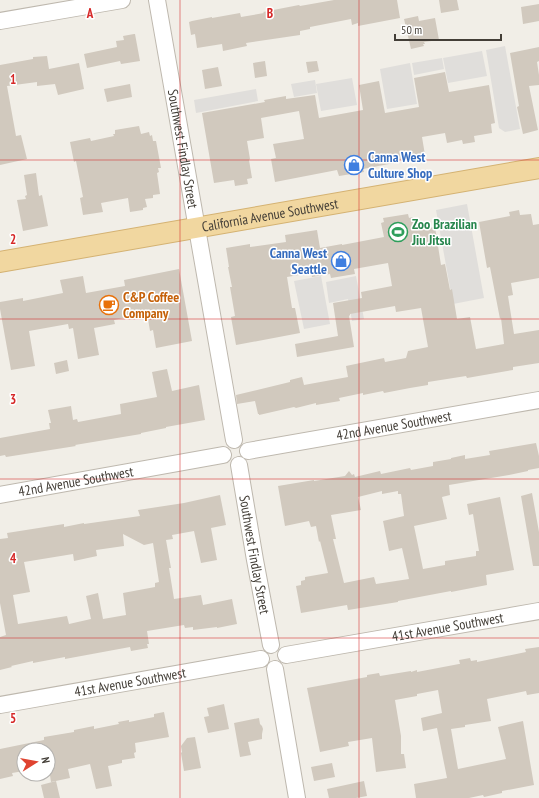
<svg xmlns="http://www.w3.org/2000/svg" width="539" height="798" font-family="'PT Sans Narrow',sans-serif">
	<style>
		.parking { fill: #e0dedb }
		.building { fill: #d1c9be; fill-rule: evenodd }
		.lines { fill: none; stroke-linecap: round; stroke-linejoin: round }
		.minor-casing { stroke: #beb8ae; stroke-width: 18 }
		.major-casing { stroke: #d4b272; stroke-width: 22 }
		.minor { stroke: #fff; stroke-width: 16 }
		.major { stroke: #f1d7a0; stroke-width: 20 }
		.grid { fill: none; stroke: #d62828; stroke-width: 1; stroke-opacity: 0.55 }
		.labels { text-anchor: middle; stroke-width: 3; stroke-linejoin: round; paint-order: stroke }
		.street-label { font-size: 14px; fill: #433e37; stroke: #fff }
		.shop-label { font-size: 14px; font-weight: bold; fill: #366cbe; stroke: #fff; text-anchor: start }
		.leisure-label { font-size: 14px; font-weight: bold; fill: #27864d; stroke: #fff; text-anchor: start }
		.food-label { font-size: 14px; font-weight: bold; fill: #c56008; stroke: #fff; text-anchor: start }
		.grid-label { font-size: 13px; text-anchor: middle; font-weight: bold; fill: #d62828; stroke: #fff; stroke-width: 3; stroke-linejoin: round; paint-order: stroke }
	</style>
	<rect width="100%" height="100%" fill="#f1eee7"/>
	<path class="parking" d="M505,46L520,129L505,132L499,128L486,50Z
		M482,51L487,76L448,83L443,58Z
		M442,58L444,69L414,75L412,63Z
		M410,63L417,104L387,109L380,69Z
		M352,78L357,105L321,111L316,84Z
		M315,80L317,93L294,97L291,84Z
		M256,89L258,101L196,113L194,100Z
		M467,204L484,298L453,304L436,210Z
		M321,276L330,324L304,329L294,281Z
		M356,276L364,319L352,321L348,299L329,303L326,282Z"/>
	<path class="building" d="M334,0H397L400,18L358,26V23L352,25L351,19L310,27V29L300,31V35L246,43L247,46L223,51L222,44L197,48L195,34L191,35L189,22L192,21L212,17V18L240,13L241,17L264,13L263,12L299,5L300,6Z
		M439,0H457L459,10L441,13Z
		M539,4V21L523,24L521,7Z
		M418,16L419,21L435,18L439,40L424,42L425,44H423L424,46L411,49L404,19Z
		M134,34H135L140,61L121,64L120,61L87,68L84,54L117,47L116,41L124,40L123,36Z
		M539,47V61L537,62L539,75V85L529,86L538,130L523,134L517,107L519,106L510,53Z
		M47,56L49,69L79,63L84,89L58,95L55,84L37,86V82L7,86L16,136L21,135L27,159L0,165V65L33,59V57Z
		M265,61L267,76L255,78L253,63Z
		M317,61L319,71L308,73L306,62Z
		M218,67L222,86L205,89L202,70Z
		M445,72L449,92L489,85L495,123L491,124L492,133L474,136L475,142L463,144L462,140L447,143L445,133L422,137L425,155L393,161L394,163L363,169L364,172L339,176L337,170L275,182L271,159L276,158L273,144L304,139L299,111L261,118L264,138L247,141L250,159L249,160L252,178L247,179L248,184L235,186L234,180L214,183L202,113L265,102L264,100L286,96V99L315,95L319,118L363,110L359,85L379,81L385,113L419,107L414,78Z
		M130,84L132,97L107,102L104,89Z
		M139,126L141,134L149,132L150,136L152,135L153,141H156L161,168H158L159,172L157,173L160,194L153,195V198L145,199L147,207L143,208V210L130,212L128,198L101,203L103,212L83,215L80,198L83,197L76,161L74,162L70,142L90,138L91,141L114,136L113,134H115V130Z
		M36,173L39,196L42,195L48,226L23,231L17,200L26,199L25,196L27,195L24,175Z
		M519,210L520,215L531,214L533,225L539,224V278L511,283L513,295L508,296L514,334L539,330V363L513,367V370L467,378L466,376L428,382V385L410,388L384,393L383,391L363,395V393L339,398L340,401L316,405V403L296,408L294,407L259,415V414H258L255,401L237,404L236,395L290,382V380L302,377L304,385L348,377L346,366L384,358L385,362L406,358L408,351L428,347L421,308L396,312L395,306L350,314V315L349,316L354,347L297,357L295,344L338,336L333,303L362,298L361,292L392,286L388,263L354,269L355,274L331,278L330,274L312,277L311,273L287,277L292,308H295L300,333L236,345L231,317L235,316L230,287H232L228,267H229L226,248L250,244V247L286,242L285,235L317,230L320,248L342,244V245L384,237L381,223L384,222L383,218L408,214L409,218L413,217L415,230L435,227L441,265L445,264L450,290L452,289L457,319L470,317L476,349L504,344L501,318L500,319L490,267L487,268L479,222L510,216L509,212Z
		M179,269L192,341L156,348L153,330L150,331L147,313L114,320L115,324L94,328L99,355L78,359L73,328L69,329L68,324L29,331L35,366L11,370L0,309V302L23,298V301L63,293L60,280L83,276L86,293L125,286L124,280Z
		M67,360L69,371L56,374L54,363Z
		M167,369L172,391L199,385L205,420L166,427V428L141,433V434L75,445L76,446L6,457L5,455L0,456V438L50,429L49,423H51L48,410L71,406L73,420L77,419L78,422L121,414L120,404L157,397L152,372Z
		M536,443L539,456V468L528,470V471L509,475L449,485L450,495L442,497L447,519L414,526L423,569L445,565V561L476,556V551H479L473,514L469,515L467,504L500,497L514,570L486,575L487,585L451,592V591L398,601V602L348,610L347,605L301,613L296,586L301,585V581L305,580V577L328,573L320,541L319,542L316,526L311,527L309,521L285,526L278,486L314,480V481L345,476L349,471L352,475L354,474L355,477L380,471L381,474L410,468L411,470L433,466V462L451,459V458L465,455V459L490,455L489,451ZM382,491V494L398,491V494H401L404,516L383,521L389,551L402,548L409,579L376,584L374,577L344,583L333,539H336L331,515L361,510L358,497Z
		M532,493L539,532V566H533L521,496Z
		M220,495L226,525L211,528L217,560L201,563L194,531L172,535L173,539L166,540L171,568H169L174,599L201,595L203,605L232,599L237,624L217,628V627L193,630V627L185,628L184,625L147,631L149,644H147L148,648L131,651L130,647L65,659V657L33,663V661L11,666L12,667L0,670V637L6,635L0,603V539L8,538L7,533L64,524V527L84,523V524L140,516L138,510L184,503ZM123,534L144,545L153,543L159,582L155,583V587L123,593L126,615L103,619L98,593L86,596L91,619L69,624L67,616L18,624L13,595L30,592L24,562L73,554L74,561L97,556L96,550L124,546Z
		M539,647V693L527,695L526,691L487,699L491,721L465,725V727L451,729L458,769L506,759L498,727L523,721L534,785L502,791V793L484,797L483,795L469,798H416L414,784L447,778L437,728L423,731L421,718L442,713L438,690L417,694V696L395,700L401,736V754H404L406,768L376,772L372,738L348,742L349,746L320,752L307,688L367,677V675L379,673L380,676L411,671V672L417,670V672L459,664H460L459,660L470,658L471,661L477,660V662L526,652L525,649Z
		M224,704L229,729L208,733L204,717L209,716L207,708Z
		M164,712L169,737L135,743L136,752L134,753L135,758L122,760V763L108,766L112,786L96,789L90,764L68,769L70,778L51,782L48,762V750H24V771L12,773L13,776L0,779V749L44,740V737L74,732V730L94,726V729L119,724L118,722L129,720V722L154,717V714Z
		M259,718L260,724L262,726L263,729L262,734V739L248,742L251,755L240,757L234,723Z
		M195,737L201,768L184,771L181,753L182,752L181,746L187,738Z
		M332,763L335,777L314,781L311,767Z
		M56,781L60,798H44L41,785Z
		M364,781L367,796L356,798H329L327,789Z"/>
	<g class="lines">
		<defs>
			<g id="minor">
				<path id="s1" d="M157,0L234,440"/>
				<path d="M0,21L122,0"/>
				<path id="s2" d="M248,451L539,400"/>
				<path id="s3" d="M239,465L255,560L271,645"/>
				<path id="s4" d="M0,495L223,455"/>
				<path id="s5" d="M286,655L539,611"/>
				<path d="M275,669L297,798"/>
				<path id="s6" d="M0,705L261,659"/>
			</g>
			<g id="major">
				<path id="s7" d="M0,262L539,168"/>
			</g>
		</defs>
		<use href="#minor" class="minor-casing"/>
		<use href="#major" class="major-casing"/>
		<use href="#minor" class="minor"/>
		<use href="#major" class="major"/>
	</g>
	<path class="grid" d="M180,0V798M359,0V798M0,160H539M0,319H539M0,479H539M0,638H539"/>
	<defs>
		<symbol id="shop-ring" viewBox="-11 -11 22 22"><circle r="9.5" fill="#fff" stroke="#3f7fe0" stroke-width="1.5"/><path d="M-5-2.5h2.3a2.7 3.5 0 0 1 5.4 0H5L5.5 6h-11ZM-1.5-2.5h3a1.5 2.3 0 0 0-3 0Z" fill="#3f7fe0"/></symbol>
		<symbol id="stadium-ring" viewBox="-11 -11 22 22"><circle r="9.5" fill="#fff" stroke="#2e9e5b" stroke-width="1.5"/><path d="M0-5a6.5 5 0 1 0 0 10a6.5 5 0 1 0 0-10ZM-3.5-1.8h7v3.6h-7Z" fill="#2e9e5b"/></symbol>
		<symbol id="cafe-ring" viewBox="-11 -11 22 22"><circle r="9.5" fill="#fff" stroke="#e8710a" stroke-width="1.5"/><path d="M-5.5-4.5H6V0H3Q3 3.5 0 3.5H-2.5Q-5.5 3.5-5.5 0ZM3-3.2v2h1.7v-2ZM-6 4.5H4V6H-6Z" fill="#e8710a"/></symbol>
	</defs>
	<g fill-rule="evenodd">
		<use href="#shop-ring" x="343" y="154" width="22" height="22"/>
		<use href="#stadium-ring" x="387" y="221" width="22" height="22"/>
		<use href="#shop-ring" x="330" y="250" width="22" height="22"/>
		<use href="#cafe-ring" x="98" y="294" width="22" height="22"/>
	</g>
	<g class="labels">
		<g class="street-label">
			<text dy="5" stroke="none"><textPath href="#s1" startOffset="151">Southwest Findlay Street</textPath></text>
			<text dy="5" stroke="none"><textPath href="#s7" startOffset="274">California Avenue Southwest</textPath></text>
			<text dy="5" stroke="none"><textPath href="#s2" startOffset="148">42nd Avenue Southwest</textPath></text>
			<text dy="5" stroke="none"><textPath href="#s4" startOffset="77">42nd Avenue Southwest</textPath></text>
			<text dy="5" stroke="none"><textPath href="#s3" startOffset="91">Southwest Findlay Street</textPath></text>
			<text dy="5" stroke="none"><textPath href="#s5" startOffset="164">41st Avenue Southwest</textPath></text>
			<text dy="5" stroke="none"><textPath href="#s6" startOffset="132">41st Avenue Southwest</textPath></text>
		</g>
		<g class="shop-label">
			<text x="368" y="162">Canna West<tspan x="368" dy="16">Culture Shop</tspan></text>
			<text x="327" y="258" text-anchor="end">Canna West<tspan x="327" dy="16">Seattle</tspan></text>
		</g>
		<g class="leisure-label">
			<text x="412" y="229">Zoo Brazilian<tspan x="412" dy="16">Jiu Jitsu</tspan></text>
		</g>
		<g class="food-label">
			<text x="123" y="302">C&amp;P Coffee<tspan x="123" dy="16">Company</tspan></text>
		</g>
	</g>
	<g class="grid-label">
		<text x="90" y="18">A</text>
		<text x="270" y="18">B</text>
		<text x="13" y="84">1</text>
		<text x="13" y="244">2</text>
		<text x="13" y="404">3</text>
		<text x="13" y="563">4</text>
		<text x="13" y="723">5</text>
	</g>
	<g transform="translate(36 762) rotate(79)"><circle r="19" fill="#ffffff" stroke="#b4b2af"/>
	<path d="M0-3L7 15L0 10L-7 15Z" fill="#df4330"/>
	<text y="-6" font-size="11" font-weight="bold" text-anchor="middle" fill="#433e37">N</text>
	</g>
	<path d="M395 34v6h106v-6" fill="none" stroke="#433e37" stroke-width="2"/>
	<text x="401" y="34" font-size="12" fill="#433e37" stroke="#ffffff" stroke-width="3" paint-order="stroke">50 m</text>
</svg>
